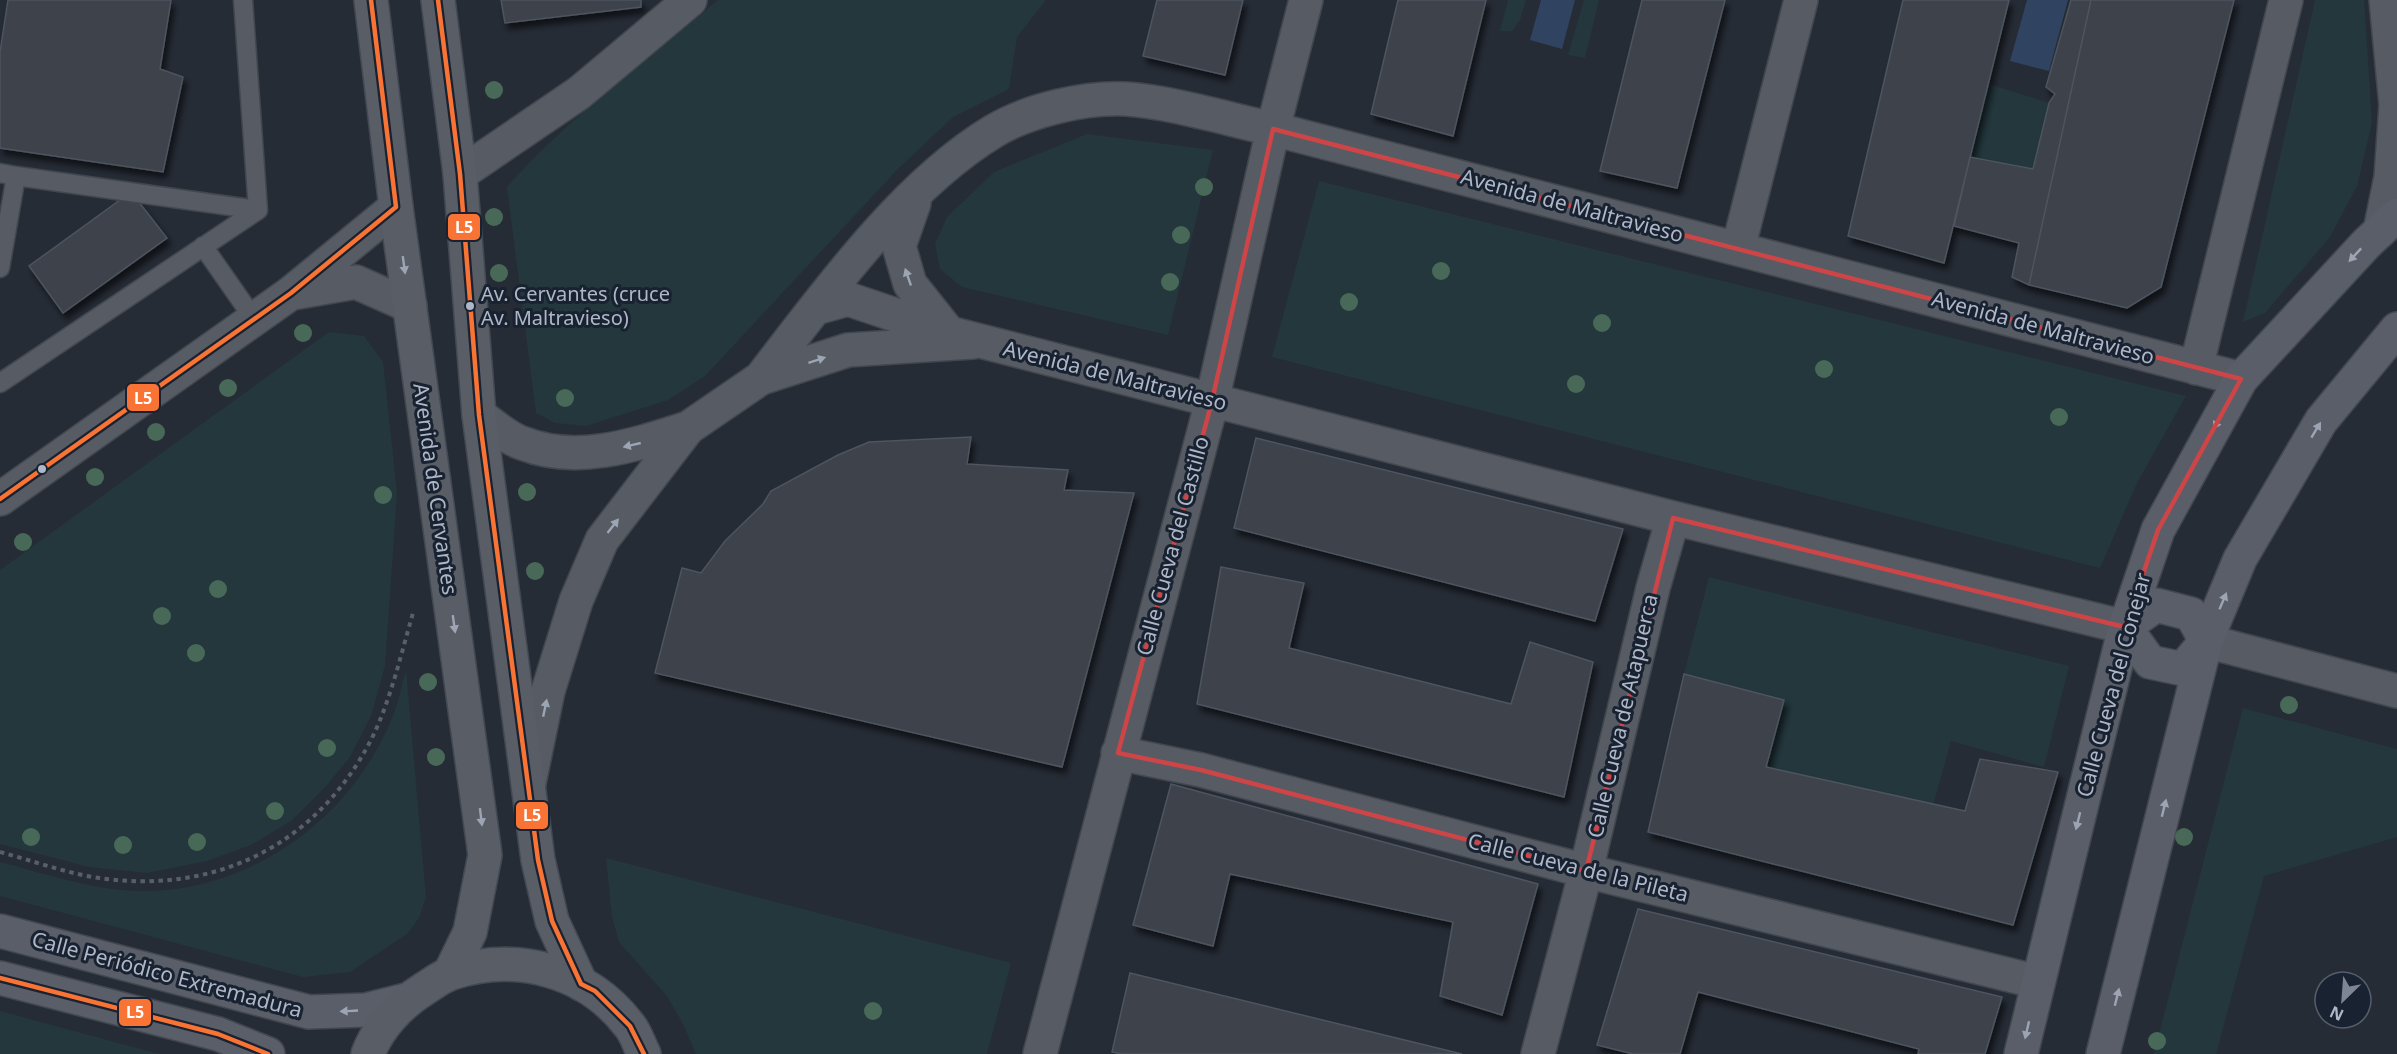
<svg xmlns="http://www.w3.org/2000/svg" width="2397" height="1054" font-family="'Noto Sans',sans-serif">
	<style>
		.green { fill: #23373c }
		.water { fill: #304361 }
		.building { fill: #3e424c; stroke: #4d545e; stroke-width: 1.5; filter: url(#shadow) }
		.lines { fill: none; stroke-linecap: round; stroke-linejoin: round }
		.service-casing { stroke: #42474e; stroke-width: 21 }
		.minor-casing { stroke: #42474e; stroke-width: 36 }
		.secondary-casing { stroke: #42474e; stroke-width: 36 }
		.primary-casing { stroke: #434952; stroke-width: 36 }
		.path { stroke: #585f67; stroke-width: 4; stroke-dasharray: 4.5 4.5; stroke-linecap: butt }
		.service { stroke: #565b64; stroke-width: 18 }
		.minor { stroke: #565b64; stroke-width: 33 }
		.secondary { stroke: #5a5e68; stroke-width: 33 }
		.primary { stroke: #585d66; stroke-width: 33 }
		.bus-1-casing { stroke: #192230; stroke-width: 9 }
		.bus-1 { stroke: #f97334; stroke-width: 4.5 }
		.tree { fill: #486957 }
		.oneway { fill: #9da5b5 }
		.oneway2 { fill: #9da5b4 }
		.oneway3 { fill: #9ca5b4 }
		.marked { fill: none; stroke: #ce4548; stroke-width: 4.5; stroke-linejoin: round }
		.bus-dot { fill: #aeb7c8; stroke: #192230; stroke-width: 2 }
		.labels { text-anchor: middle; stroke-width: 6; stroke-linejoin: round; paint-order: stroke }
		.bus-label { font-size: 20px; fill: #aeb7c8; stroke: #192230; text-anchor: start }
		.street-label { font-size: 21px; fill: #aeb7c8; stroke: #192230 }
		.line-badge { stroke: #192230; stroke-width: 2 }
		.badge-label { font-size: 16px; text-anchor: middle; font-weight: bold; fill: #fff }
	</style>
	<defs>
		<filter id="shadow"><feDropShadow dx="3.5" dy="6" stdDeviation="3" flood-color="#0009"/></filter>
	</defs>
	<rect width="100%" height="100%" fill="#262c36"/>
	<path class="green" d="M718,0H1046L1017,37L1009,89L953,117L897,170L705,376L668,400L586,426L555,423L536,413L507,187C569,117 646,61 718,0Z
		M1508,0H1526L1520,20L1512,31H1500Z
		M1584,0H1599L1585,58L1568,55Z
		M2315,0H2364L2372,123L2357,186L2330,237L2265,313L2243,322Z
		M1989,84L2049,103L2033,169L1970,157Z
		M1087,134L1213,150L1168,335L962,287L940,269L935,244L947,217L994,172Z
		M1319,181L2186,396L2137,483L2100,568L1272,357Z
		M329,332L364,336L383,362L397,493L385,666L371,716L350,757L327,785L291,821L251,845L207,861L147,873L89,867L0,844V570Z
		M1709,577L2069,666L2044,767L1951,741L1932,809L1766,767L1784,700L1684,674Z
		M406,670L426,897L419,918L407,934L350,972L303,977L0,896V862C47,874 98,892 147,891C256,889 355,815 394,713C399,699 402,684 406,670Z
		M2243,708L2397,749V837L2264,876L2216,1054H2154Z
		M606,858L1011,963L987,1054H696L682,1022L667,996L619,942L612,917Z
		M0,1011L159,1054H0Z"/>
	<path class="water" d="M1541,0H1575L1562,49L1530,40Z
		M2027,0H2068L2049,71L2010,61Z"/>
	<path class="building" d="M8,0H171L160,69L183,77L163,172L0,148V52Z
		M501,0H641V7L505,23Z
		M1157,0H1243L1225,75L1143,56Z
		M1398,0H1486L1453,136L1371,114Z
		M1642,0H1725L1677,188L1600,171Z
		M1903,0H2009L1944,263L1848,236Z
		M2071,0H2091L2029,285L2012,277L2019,243L1954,226L1970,157L2033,169L2049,103L2055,94L2046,87Z
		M2091,0H2234L2161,287L2127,308L2029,285Z
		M131,192L167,238L63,313L29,266Z
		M971,437L967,464L1068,470L1064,490L1134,493L1062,767L655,673L682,568L701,573L725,541L763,504L771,491L838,455L869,442Z
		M1256,438L1623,529L1595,621L1234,528Z
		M1221,567L1304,583L1289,648L1511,704L1530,642L1593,662L1564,797L1197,704Z
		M1684,674L1784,700L1766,767L1965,811L1980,759L2058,772L2013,925L1648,832Z
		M1171,784L1538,884L1502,1015L1440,996L1453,922L1230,874L1213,946L1133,925Z
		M1638,909L2002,997L1985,1054H1918L1919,1049L1698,992L1680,1054H1633L1597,1045Z
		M1130,973L1462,1054H1121L1112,1052Z"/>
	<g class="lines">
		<defs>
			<path id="service" d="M0,173L16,176L0,268
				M16,176L258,210
				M203,246L254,319
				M0,383L258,210L243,0"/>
			<path id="minor" d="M460,174L579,93L690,0
				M914,203L899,246L910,284L949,333L1673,518L2125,627
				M2380,231L2391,177L2396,105L2386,0
				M1738,249L1801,0
				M293,293L356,282L410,306
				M816,308L848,299L949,333
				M2196,368L2286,0
				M761,378C825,295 904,185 994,131C1029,110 1085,97 1126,99C1171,102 1227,119 1273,129L2241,379
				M479,415C492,424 507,438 522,443C577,465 635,445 688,428
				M0,499L291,293L396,207
				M2206,641L2397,691
				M1118,753L1201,770L1586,871L2038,982
				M529,783L548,691L576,601L602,540L688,428L761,378L848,350L973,342
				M1040,1054L1212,401L1273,129L1306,0
				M1538,1054L1586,871L1653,588L1673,518"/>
			<path id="secondary" d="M2156,605L2191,614L2206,641L2183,669L2150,662L2125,627Z
				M0,931L309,1012L366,1010L406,1000
				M0,978L218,1034L268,1054
				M2021,1054L2125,627L2158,530L2241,379L2366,244L2397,215
				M2103,1054L2206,641L2240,559L2321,421L2397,329"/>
			<path id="primary" d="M371,0L396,207L485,855L470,932L450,973
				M438,0L460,174L479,415L538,860L552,921L581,984
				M368,1054C378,1027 400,1004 424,989C432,984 442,976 452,973C516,952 587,970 629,1025C636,1033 639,1045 644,1054"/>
		</defs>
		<use href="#service" class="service-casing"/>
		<use href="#minor" class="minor-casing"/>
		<use href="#secondary" class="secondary-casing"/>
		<use href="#primary" class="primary-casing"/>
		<path class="path" d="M0,852C34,861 71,875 106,879C221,893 319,842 372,738C391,699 401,654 413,613"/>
		<use href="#service" class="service"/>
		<use href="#minor" class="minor"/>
		<use href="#secondary" class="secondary"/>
		<use href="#primary" class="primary"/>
		<defs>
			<path id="bus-1" d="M438,0L460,174L479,415L538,860L552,921L581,984L595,991L630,1026L644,1054
				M0,499L291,293L396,207L371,0
				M0,978L218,1034L268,1054"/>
		</defs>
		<use href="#bus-1" class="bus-1-casing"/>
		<use href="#bus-1" class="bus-1"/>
	</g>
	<g class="tree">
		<circle cx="494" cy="90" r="9"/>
		<circle cx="1204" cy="187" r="9"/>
		<circle cx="494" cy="217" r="9"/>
		<circle cx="1181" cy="235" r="9"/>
		<circle cx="1441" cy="271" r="9"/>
		<circle cx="499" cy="273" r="9"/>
		<circle cx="1170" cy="282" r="9"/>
		<circle cx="1349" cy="302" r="9"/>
		<circle cx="1602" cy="323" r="9"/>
		<circle cx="303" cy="333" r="9"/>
		<circle cx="1824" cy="369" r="9"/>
		<circle cx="1576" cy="384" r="9"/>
		<circle cx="228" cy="388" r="9"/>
		<circle cx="565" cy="398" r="9"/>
		<circle cx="2059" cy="417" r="9"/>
		<circle cx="156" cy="432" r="9"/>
		<circle cx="95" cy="477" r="9"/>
		<circle cx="527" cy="492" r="9"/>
		<circle cx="383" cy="495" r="9"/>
		<circle cx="23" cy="542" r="9"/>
		<circle cx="535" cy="571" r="9"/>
		<circle cx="218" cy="589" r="9"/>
		<circle cx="162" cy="616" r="9"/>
		<circle cx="196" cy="653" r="9"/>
		<circle cx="428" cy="682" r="9"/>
		<circle cx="2289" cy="705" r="9"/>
		<circle cx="327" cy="748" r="9"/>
		<circle cx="436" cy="757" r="9"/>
		<circle cx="275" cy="811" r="9"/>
		<circle cx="31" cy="837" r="9"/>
		<circle cx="2184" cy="837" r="9"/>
		<circle cx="197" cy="842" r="9"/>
		<circle cx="123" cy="845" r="9"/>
		<circle cx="873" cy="1011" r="9"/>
		<circle cx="2157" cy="1041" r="9"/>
	</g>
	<defs><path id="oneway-solid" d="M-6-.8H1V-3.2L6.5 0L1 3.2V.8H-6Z" transform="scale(1.5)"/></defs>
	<g class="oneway">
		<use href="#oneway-solid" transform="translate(2355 255) rotate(133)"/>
		<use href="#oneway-solid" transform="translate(2218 421) rotate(119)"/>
		<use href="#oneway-solid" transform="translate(2316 430) rotate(-59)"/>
		<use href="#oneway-solid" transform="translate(2223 601) rotate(-67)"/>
		<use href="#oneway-solid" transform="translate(2164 808) rotate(-76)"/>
		<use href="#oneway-solid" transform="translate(2078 821) rotate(104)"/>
		<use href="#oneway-solid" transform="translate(2117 997) rotate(-76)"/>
		<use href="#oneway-solid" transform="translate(349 1011) rotate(177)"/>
		<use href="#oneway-solid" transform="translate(2027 1030) rotate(103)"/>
	</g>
	<g class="oneway2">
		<use href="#oneway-solid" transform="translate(404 265) rotate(82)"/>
		<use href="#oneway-solid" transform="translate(454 624) rotate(82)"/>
		<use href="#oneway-solid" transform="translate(481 817) rotate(83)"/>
	</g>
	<g class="oneway3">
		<use href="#oneway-solid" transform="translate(908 277) rotate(-109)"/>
		<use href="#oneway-solid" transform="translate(817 360) rotate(-18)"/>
		<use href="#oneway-solid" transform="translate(632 445) rotate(167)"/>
		<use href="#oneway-solid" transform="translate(613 526) rotate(-52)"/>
		<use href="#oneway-solid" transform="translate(545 708) rotate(-78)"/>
	</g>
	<path class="marked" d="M1273,129L2241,379L2158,530L2125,627L1673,518L1586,871L1201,770L1118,753L1212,401Z"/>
	<g class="bus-dot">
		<circle cx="470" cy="306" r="5"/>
		<circle cx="42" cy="469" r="5"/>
	</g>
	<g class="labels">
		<g class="bus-label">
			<text x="481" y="301">Av. Cervantes (cruce<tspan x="481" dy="24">Av. Maltravieso)</tspan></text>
		</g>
		<g class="street-label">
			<text transform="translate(1572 206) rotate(15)" y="7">Avenida de Maltravieso</text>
			<text transform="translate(2043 328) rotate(15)" y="7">Avenida de Maltravieso</text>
			<text transform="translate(1115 376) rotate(14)" y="7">Avenida de Maltravieso</text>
			<text transform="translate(435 489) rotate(82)" y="7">Avenida de Cervantes</text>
			<text transform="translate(1173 546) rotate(-75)" y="7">Calle Cueva del Castillo</text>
			<text transform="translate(2114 685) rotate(-75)" y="7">Calle Cueva del Conejar</text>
			<text transform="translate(1623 716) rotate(-77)" y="7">Calle Cueva de Atapuerca</text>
			<text transform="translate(1578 868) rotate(14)" y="7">Calle Cueva de la Pileta</text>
			<text transform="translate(167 975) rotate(15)" y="7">Calle Periódico Extremadura</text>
		</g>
	</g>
	<g class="line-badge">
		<rect x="447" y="213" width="34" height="28" rx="6" fill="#f97334"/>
		<rect x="126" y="383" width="34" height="29" rx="6" fill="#f97334"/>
		<rect x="515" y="801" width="34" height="29" rx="6" fill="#f97334"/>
		<rect x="118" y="998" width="34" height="29" rx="6" fill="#f97334"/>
	</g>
	<g class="badge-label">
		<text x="464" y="233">L5</text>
		<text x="143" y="404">L5</text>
		<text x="532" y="821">L5</text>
		<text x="135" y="1018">L5</text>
	</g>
	<g transform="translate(2343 1000) rotate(205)"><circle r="28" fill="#192230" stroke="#555e6d" stroke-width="1.5"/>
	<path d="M0-4.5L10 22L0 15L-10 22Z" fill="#7e8695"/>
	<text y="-9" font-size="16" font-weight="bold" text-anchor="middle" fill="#aeb7c8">N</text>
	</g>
</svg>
